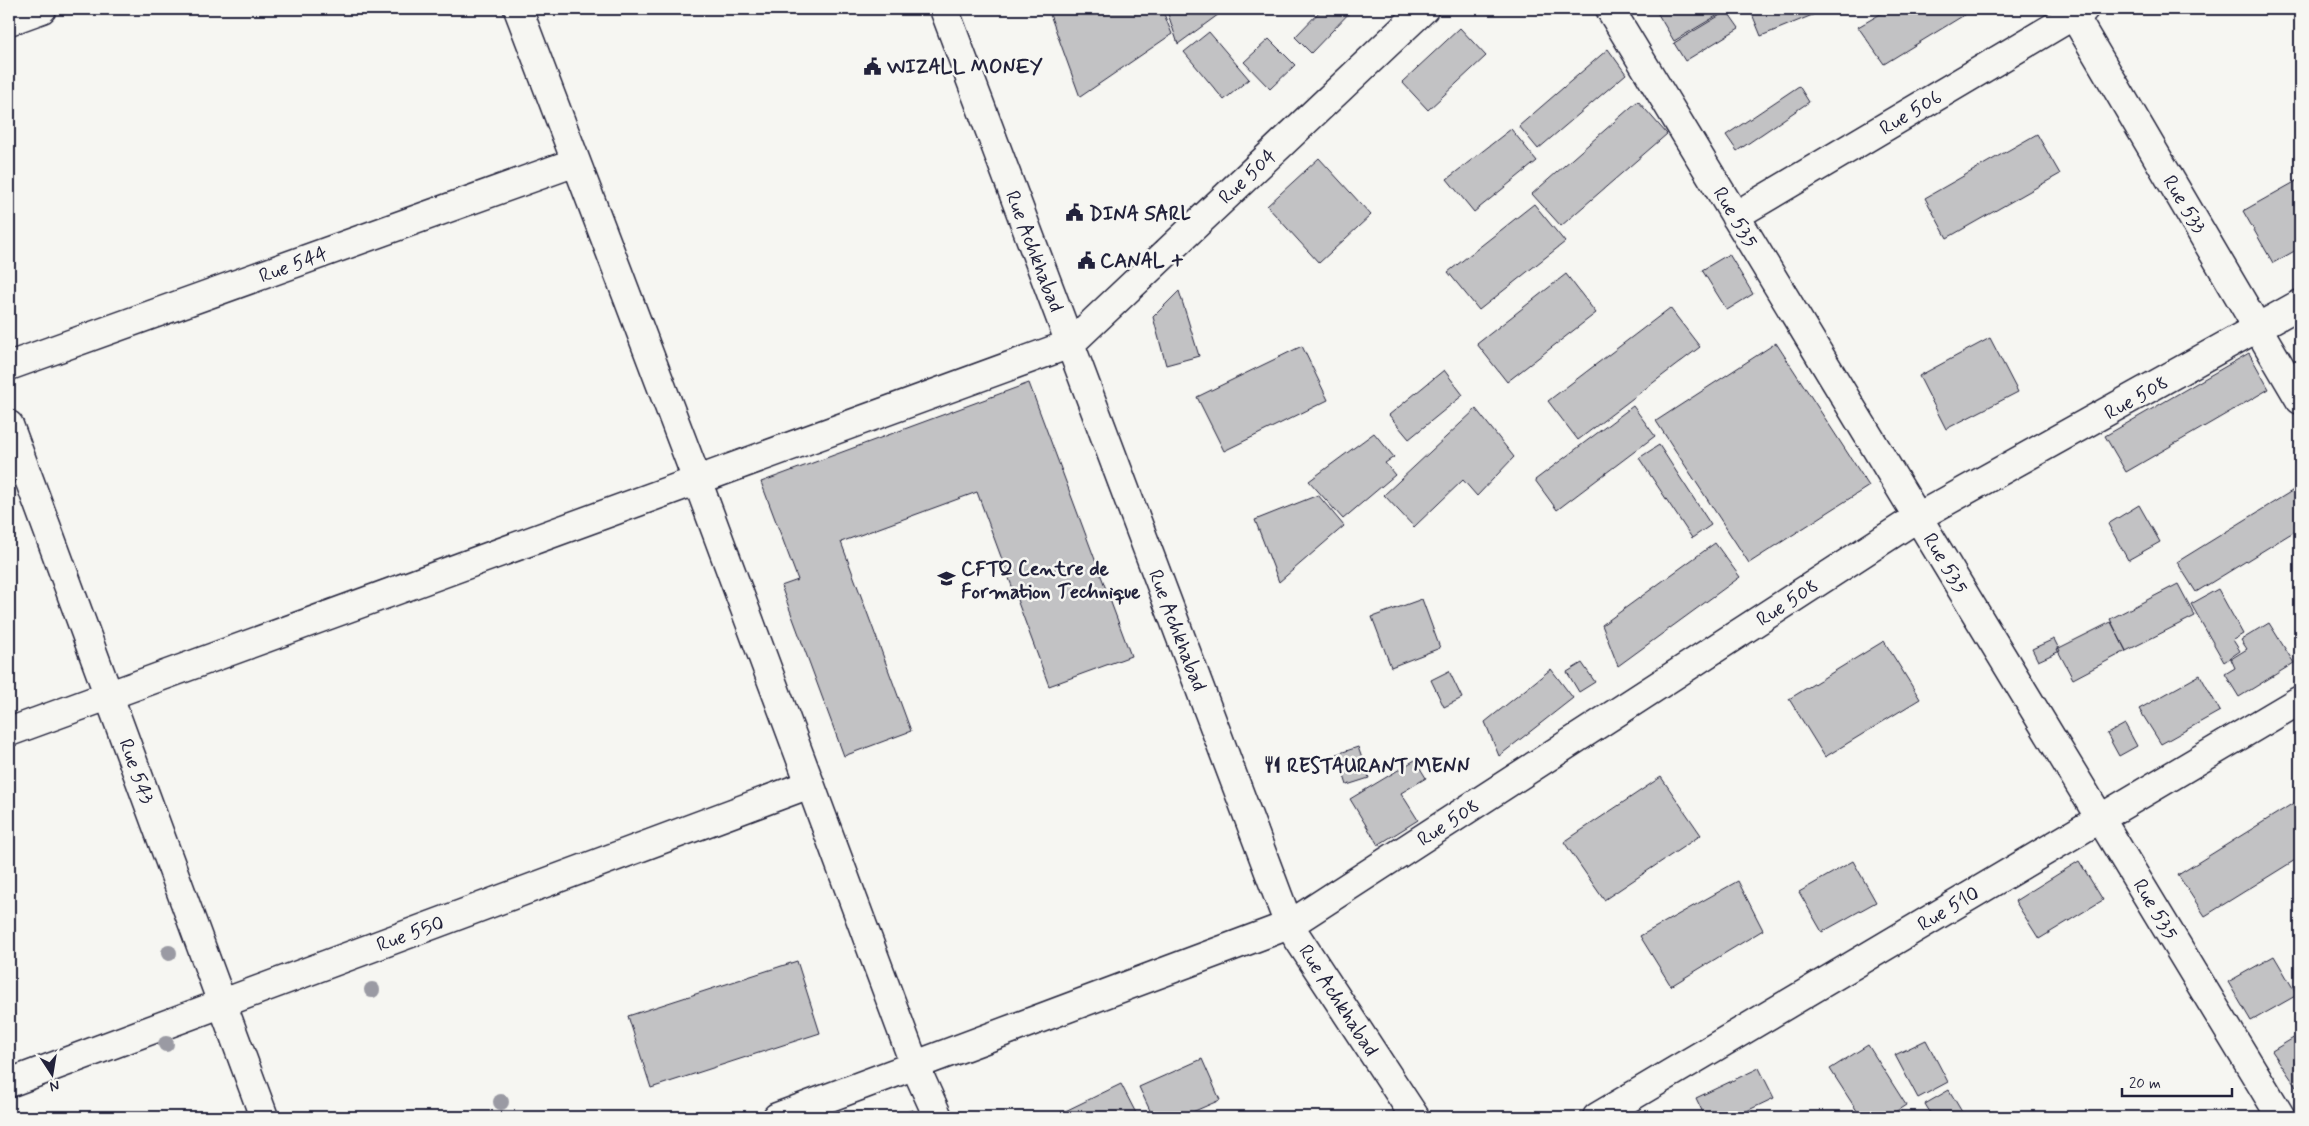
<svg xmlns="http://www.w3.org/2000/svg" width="2309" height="1126" font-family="Mynerve,sans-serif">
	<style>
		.building { fill: #c2c2c4; stroke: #22223b }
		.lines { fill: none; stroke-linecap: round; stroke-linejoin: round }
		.minor-casing { stroke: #22223b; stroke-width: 31 }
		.minor { stroke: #f6f6f2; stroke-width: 28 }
		.tree { fill: #9a9aa3 }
		.labels { text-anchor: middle; stroke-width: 5; stroke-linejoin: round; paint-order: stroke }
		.poi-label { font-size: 20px; font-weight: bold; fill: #22223b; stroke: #f6f6f2; text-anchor: start }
		.street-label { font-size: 20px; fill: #22223b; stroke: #f6f6f2 }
	</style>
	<rect width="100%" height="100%" fill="#f6f6f2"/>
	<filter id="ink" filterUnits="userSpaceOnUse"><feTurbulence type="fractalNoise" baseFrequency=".02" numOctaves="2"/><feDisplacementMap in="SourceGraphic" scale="10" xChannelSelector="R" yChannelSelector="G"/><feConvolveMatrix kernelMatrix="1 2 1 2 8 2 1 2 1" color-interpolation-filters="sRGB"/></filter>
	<g filter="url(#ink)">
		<path class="building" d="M1048,9H1162L1172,34L1080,97Z
			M1169,9H1226L1178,44L1167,11Z
			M1322,9H1353L1311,53L1295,37Z
			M1655,9H1720L1723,12L1674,41Z
			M1750,9H1827L1761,36Z
			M1889,9H1974L1884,64L1858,27Z
			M1727,11L1739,28L1685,61L1674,43Z
			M1460,28L1486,56L1428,110L1402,82Z
			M1209,32L1249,79L1224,100L1184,52Z
			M1269,39L1295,65L1270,89L1244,62Z
			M1608,49L1626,74L1538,149L1519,126Z
			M1799,86L1809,102L1737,151L1726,135Z
			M1638,101L1667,134L1561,226L1532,194Z
			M1511,129L1537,161L1474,212L1447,179Z
			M2037,134L2060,174L1947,238L1925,198Z
			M1319,158L1371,215L1319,263L1267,206Z
			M2300,179V248L2273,263L2243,211Z
			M1534,204L1565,242L1479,310L1448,272Z
			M1729,254L1753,294L1727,310L1702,270Z
			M1566,274L1596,313L1507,382L1477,344Z
			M1179,291L1199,356L1166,365L1153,317Z
			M1670,308L1700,347L1578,440L1548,401Z
			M1990,338L2018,392L1946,429L1919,376Z
			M1776,343L1869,486L1749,563L1656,421Z
			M1302,346L1328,400L1224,451L1197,397Z
			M2249,353L2269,389L2126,472L2105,436Z
			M1444,370L1463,395L1409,439L1389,415Z
			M1029,383L1131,656L1049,686L977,492L841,542L911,731L844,756L781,586L798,580L761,482Z
			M1633,406L1655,436L1557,510L1535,480Z
			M1476,409L1514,457L1477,496L1463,480L1414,527L1384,495Z
			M1374,433L1394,457L1385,463L1395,475L1343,519L1309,481Z
			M1659,445L1711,525L1692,538L1639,458Z
			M2300,486V528L2196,592L2177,562Z
			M1318,495L1344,526L1279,582L1255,520Z
			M2139,505L2160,542L2128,560L2108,524Z
			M1715,543L1740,577L1618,666L1602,625Z
			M2178,584L2195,616L2126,651L2110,619Z
			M2218,589L2243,634L2233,640L2240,651L2224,662L2191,604Z
			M1422,599L1440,648L1391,667L1372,617Z
			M2111,622L2126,651L2073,679L2057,649Z
			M2269,623L2294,663L2239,697L2225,674L2235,668L2231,659L2247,649L2241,640Z
			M2054,639L2060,651L2038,661L2032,649Z
			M1884,641L1920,699L1825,757L1789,699Z
			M1582,663L1595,682L1579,692L1567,672Z
			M1551,669L1573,698L1499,756L1485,722Z
			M1449,671L1462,698L1444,707L1431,680Z
			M2200,675L2220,711L2161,744L2139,709Z
			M2125,724L2137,746L2119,756L2107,734Z
			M1358,747L1369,778L1347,785L1337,754Z
			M1415,760L1426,778L1401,793L1418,820L1378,845L1350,799Z
			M1661,777L1701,835L1604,900L1564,842Z
			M2300,799V857L2205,916L2178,875Z
			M1853,861L1876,902L1822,932L1799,892Z
			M2079,861L2103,900L2039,939L2015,901Z
			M1738,881L1763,930L1671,986L1640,936Z
			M2274,956L2297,995L2251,1021L2228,982Z
			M797,961L820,1033L651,1088L628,1016Z
			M2300,1034V1092L2272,1051Z
			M1926,1040L1948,1082L1918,1098L1895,1055Z
			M1868,1045L1906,1105L1887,1117H1861L1830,1069Z
			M1202,1059L1220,1100L1181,1117H1153L1139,1087Z
			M1759,1068L1774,1098L1734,1117H1705L1696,1098Z
			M1121,1084L1138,1117H1053Z
			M1949,1090L1965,1117H1933L1925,1104Z
			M913,1110L915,1117H885Z"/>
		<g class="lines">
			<defs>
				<path id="minor" d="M518,9L697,480L915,1066L938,1117
					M944,9L1289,925L1415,1117
					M1610,9L2281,1117
					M2070,9L2300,400
					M9,21L42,9
					M1735,216L2084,9
					M9,366L576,162
					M9,425L264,1117
					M9,732L1070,344L1424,9
					M9,1083L810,784
					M777,1117L1289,925L1918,517L2300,304
					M1597,1117L2300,700"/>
			</defs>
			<use href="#minor" class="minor-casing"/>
			<use href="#minor" class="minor"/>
		</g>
		<g class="tree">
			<circle cx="169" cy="953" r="8"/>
			<circle cx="372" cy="990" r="8"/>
			<circle cx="166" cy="1044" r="8"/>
			<circle cx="501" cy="1102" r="8"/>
		</g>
	</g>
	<defs>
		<symbol id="civic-bare" viewBox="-9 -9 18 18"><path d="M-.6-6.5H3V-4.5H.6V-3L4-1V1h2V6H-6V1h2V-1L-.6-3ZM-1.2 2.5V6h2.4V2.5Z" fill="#22223b" stroke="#f6f6f2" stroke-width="2.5" paint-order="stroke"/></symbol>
		<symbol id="school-bare" viewBox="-9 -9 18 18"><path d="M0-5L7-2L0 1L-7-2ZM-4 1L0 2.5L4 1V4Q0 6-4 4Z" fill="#22223b" stroke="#f6f6f2" stroke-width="2.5" paint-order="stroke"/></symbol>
		<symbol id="restaurant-bare" viewBox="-9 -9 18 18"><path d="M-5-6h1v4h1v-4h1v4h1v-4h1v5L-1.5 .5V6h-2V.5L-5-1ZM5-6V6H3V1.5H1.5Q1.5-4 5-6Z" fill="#22223b" stroke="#f6f6f2" stroke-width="2.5" paint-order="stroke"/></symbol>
	</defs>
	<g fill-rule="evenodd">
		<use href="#civic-bare" x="860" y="54" width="25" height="25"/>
		<use href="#civic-bare" x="1062" y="200" width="25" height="25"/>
		<use href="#civic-bare" x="1074" y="248" width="25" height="25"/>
		<use href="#school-bare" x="934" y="566" width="25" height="25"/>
		<use href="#restaurant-bare" x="1260" y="752" width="25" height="25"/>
	</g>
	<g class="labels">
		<g class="poi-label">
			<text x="887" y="73">WIZALL MONEY</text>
			<text x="1089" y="220">DINA SARL</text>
			<text x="1100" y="267">CANAL +</text>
			<text x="961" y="575">CFTQ Centre de<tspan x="961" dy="23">Formation Technique</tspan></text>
			<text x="1287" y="772">RESTAURANT MENN</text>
		</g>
		<g class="street-label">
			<text transform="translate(1910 112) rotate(-31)" y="7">Rue 506</text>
			<text transform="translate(1247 176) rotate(-43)" y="7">Rue 504</text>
			<text transform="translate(2185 204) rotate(59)" y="7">Rue 533</text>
			<text transform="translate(1736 217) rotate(59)" y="7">Rue 535</text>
			<text transform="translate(1035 251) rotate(69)" y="7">Rue Achkhabad</text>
			<text transform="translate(293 264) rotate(-20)" y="7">Rue 544</text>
			<text transform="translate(2136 397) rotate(-29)" y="7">Rue 508</text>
			<text transform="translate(1946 563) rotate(59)" y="7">Rue 535</text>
			<text transform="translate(1787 602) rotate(-33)" y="7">Rue 508</text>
			<text transform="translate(1178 630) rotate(69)" y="7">Rue Achkhabad</text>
			<text transform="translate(137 771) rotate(70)" y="7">Rue 543</text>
			<text transform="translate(1448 822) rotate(-33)" y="7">Rue 508</text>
			<text transform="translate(1948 908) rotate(-31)" y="7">Rue 510</text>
			<text transform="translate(2156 909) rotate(59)" y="7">Rue 535</text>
			<text transform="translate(410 933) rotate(-20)" y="7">Rue 550</text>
			<text transform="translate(1339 1000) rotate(57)" y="7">Rue Achkhabad</text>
		</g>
	</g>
	<rect width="2309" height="1126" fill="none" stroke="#f6f6f2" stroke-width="30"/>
	<rect x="15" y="15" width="2279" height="1096" fill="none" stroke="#22223b" stroke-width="2" filter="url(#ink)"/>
	<g transform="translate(52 1074) rotate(168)" stroke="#f6f6f2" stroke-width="4" paint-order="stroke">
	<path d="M0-4L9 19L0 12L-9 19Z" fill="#22223b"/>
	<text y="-8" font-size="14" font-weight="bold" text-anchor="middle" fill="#22223b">N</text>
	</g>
	<path d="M2122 1088v8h110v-8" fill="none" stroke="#22223b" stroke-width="2.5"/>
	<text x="2129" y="1088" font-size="15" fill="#22223b" stroke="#f6f6f2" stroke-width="4" paint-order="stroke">20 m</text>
</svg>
